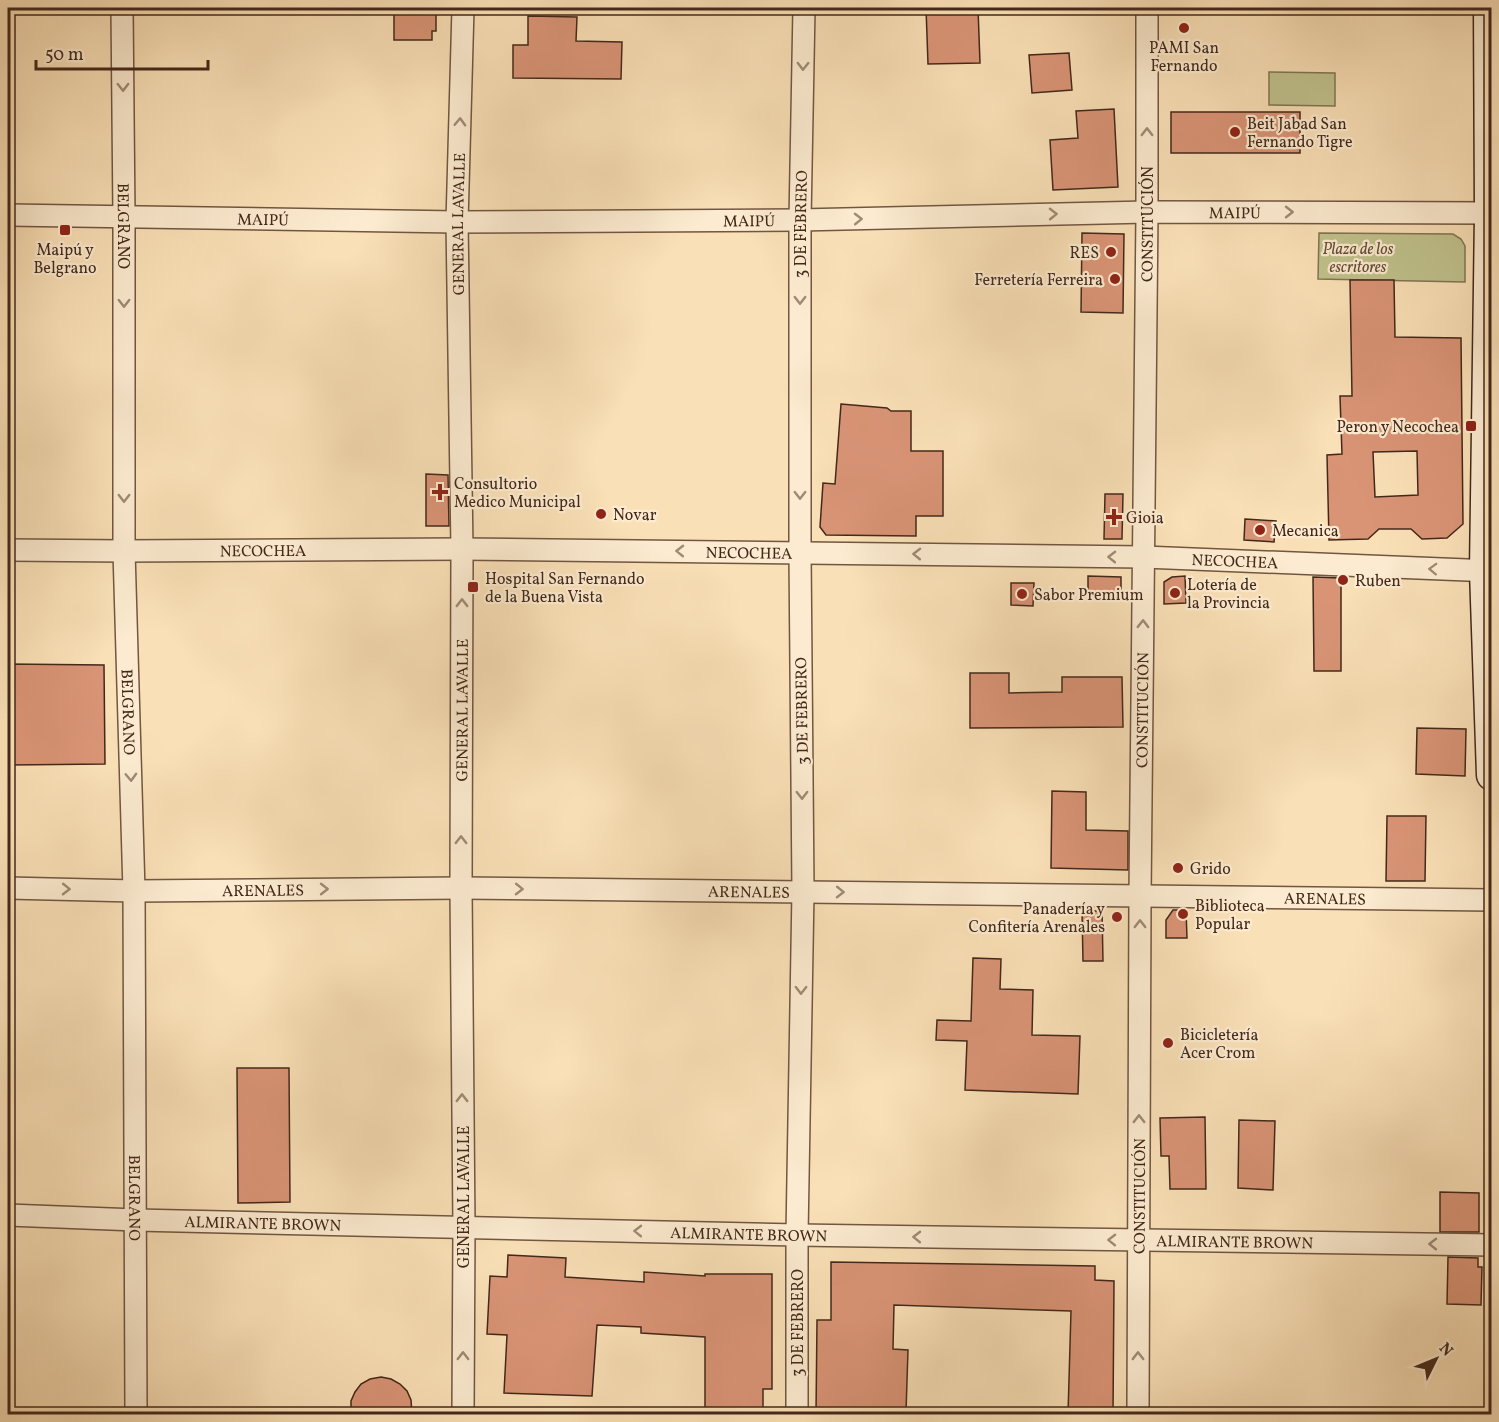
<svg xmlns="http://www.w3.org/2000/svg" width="1499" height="1422" font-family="Vollkorn,serif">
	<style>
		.green { fill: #c0c28d; stroke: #827554; stroke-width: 1.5 }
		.building { fill: #d99476; stroke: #43281a; stroke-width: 1.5; fill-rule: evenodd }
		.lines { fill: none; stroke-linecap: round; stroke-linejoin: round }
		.minor-casing { stroke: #715641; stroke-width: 24 }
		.secondary-casing { stroke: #43281a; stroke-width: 33 }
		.minor { stroke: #fcebd0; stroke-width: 21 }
		.secondary { stroke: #fcebd0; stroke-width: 30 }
		.oneway { stroke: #a08a75 }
		.poi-dot { fill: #8f2418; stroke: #fcebd0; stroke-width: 2 }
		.labels { text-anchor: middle; stroke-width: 4.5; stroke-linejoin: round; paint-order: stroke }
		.poi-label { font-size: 16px; fill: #43281a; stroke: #fcebd0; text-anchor: start }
		.street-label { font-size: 16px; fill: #43281a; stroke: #fcebd0 }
		.park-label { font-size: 16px; font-style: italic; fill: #624e37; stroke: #fcebd0 }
	</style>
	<rect width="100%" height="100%" fill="#fae0b7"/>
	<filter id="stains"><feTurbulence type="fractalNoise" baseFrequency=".00333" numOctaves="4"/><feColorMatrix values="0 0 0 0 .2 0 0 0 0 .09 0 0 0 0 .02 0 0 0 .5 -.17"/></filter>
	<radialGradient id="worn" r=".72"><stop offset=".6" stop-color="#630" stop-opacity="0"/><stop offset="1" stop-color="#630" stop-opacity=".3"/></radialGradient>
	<path class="green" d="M1269,72L1335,73V106L1269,105Z
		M1319,233L1453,234L1461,239L1465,246V282L1318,279Z"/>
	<path class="building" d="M394,8H436V31H432V40H394Z
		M926,8H978L980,63L928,64Z
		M528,16L577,17L576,41L622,42L621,79L513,78V45H528Z
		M1069,53L1072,90L1032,93L1029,55Z
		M1114,109L1118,187L1053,190L1050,140L1078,138L1076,111Z
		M1171,112H1300V153H1171Z
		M1082,233L1124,234L1123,313L1081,312Z
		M1350,280H1394L1395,337L1461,338L1463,524L1447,538L1422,539L1411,529H1379L1368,539L1329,540L1327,455L1342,454L1340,396H1352ZM1417,451L1418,495L1375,497L1373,452Z
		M841,404L887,408L891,411H911V451H943V516H916V536L826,535L820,527L823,483L835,484Z
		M426,474L448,475L449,526H426Z
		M1105,494H1123L1122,539H1104Z
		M1245,519L1276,521L1274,542L1244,540Z
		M1088,576L1121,577V596H1088Z
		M1185,576L1186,603L1164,604V582L1172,577Z
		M1313,577L1341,578V671H1314Z
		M1011,583H1034L1033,606L1011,605Z
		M8,664L104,665L105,764L9,765V735H8Z
		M970,673H1009V693L1062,692V677H1122L1123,727L970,728Z
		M1417,728L1466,729L1465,776L1416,774Z
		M1052,791L1086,792V830L1128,831V870L1051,868Z
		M1387,816H1426L1425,881H1386Z
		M1173,910H1186L1187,938H1166V920Z
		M1082,911H1102L1103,961H1083Z
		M973,958L1001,959L1000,989L1033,990L1032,1035L1080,1036L1078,1094L965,1090L967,1041L936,1040L937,1020L971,1021Z
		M237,1068H289L290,1202L238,1203Z
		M1205,1117L1206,1189H1170L1169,1156H1161L1160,1118Z
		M1239,1120L1275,1121L1273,1190L1238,1188Z
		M1440,1192L1479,1193V1232H1440Z
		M508,1255L566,1258L565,1277L644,1282V1272L705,1276V1274H772V1389H763V1414H705V1337L641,1333V1327L597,1325L592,1396L504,1393L507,1335L487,1334L490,1276L507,1277Z
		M1448,1257L1478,1258V1267H1482L1481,1305L1447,1304Z
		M831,1262L1095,1266V1280L1114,1281L1113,1414H1068L1071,1311L894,1305L893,1349L908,1350L906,1412H882V1414H816L817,1320H831Z
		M381,1377L391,1379L400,1384L407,1391L411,1400L412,1414H351V1401L355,1392L361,1384L370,1379Z"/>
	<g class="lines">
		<defs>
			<g id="minor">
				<path id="s1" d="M122,8L124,218V551L134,891L136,1414"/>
				<path id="s2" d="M8,215L457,222L800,220L1147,212L1492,213"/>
				<path id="s3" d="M8,550L124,551L462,549L1144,557L1492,571"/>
				<path id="s4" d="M8,888L134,891L461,888L1492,900"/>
				<path id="s5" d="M8,1215L136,1220L797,1235L1492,1245"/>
				<path id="s6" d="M463,1414L464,1227L461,888L462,549L457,222L463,8"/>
				<path id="s7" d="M797,1414V1235L803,891L800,553V220L804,8"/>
				<path id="s8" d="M1138,1414L1140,896L1147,212V8"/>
			</g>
			<path id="secondary" d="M1489,8L1490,213L1485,571L1492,775"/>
		</defs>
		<use href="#minor" class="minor-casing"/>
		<use href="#secondary" class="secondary-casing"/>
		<use href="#minor" class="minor"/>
		<use href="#secondary" class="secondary"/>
	</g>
	<defs><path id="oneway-chevron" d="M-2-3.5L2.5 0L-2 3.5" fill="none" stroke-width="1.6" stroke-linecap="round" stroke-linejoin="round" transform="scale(1.5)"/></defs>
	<g class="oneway">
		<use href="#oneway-chevron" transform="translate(803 66) rotate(91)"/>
		<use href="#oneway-chevron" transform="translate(123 87) rotate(89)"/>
		<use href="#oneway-chevron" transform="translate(460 122) rotate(-88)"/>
		<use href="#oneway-chevron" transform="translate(1147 132) rotate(-90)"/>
		<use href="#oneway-chevron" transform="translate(1289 212)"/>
		<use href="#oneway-chevron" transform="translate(1053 214) rotate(-1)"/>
		<use href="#oneway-chevron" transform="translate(858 219) rotate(-1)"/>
		<use href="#oneway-chevron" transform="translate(800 300) rotate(90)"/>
		<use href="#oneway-chevron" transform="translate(124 303) rotate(90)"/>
		<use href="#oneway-chevron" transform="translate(800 495) rotate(90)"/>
		<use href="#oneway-chevron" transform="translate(124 498) rotate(90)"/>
		<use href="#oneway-chevron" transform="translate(680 551) rotate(-179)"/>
		<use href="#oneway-chevron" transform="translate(917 554) rotate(-179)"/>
		<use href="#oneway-chevron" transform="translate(1112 557) rotate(-179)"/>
		<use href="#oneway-chevron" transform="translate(1433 569) rotate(-178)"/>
		<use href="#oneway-chevron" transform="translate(462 603) rotate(-90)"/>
		<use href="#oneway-chevron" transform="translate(1143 624) rotate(-89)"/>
		<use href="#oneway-chevron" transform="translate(131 777) rotate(88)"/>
		<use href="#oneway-chevron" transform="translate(802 795) rotate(89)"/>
		<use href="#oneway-chevron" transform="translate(461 840) rotate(-90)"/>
		<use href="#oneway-chevron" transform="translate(66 889) rotate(1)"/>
		<use href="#oneway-chevron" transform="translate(324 889)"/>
		<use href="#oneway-chevron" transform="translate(519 889) rotate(1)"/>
		<use href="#oneway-chevron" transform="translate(840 892) rotate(1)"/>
		<use href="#oneway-chevron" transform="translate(1140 924) rotate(-90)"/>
		<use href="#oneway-chevron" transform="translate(801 990) rotate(91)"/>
		<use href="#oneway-chevron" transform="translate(462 1098) rotate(-90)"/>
		<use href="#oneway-chevron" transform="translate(1139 1119) rotate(-90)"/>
		<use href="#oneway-chevron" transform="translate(638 1231) rotate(-179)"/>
		<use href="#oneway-chevron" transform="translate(917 1237) rotate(-179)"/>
		<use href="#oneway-chevron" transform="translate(1112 1240) rotate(-179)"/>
		<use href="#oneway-chevron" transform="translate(1433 1244) rotate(-179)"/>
		<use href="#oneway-chevron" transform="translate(463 1356) rotate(-90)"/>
		<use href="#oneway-chevron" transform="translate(1138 1356) rotate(-90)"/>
	</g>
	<g class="poi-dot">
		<circle cx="1184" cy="28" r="6"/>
		<circle cx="1235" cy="132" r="6"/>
		<rect x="59" y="224" width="12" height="12" rx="3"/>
		<circle cx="1111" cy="252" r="6"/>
		<circle cx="1115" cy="279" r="6"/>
		<rect x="1465" y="420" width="12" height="12" rx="3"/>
		<path d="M437 483h6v6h6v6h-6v6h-6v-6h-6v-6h6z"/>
		<circle cx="601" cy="514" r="6"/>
		<path d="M1111 508h6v6h6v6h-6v6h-6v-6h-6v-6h6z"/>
		<circle cx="1260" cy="530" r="6"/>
		<circle cx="1343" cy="580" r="6"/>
		<rect x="467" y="581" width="12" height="12" rx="3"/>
		<circle cx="1175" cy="593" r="6"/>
		<circle cx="1022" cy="594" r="6"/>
		<circle cx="1178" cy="868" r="6"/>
		<circle cx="1183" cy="914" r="6"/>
		<circle cx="1117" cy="917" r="6"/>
		<circle cx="1168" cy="1043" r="6"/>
	</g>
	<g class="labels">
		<g class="poi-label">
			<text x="1184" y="53" text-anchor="middle">PAMI San<tspan x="1184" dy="18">Fernando</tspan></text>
			<text x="1247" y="129">Beit Jabad San<tspan x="1247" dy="18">Fernando Tigre</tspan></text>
			<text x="65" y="255" text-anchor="middle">Maipú y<tspan x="65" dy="18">Belgrano</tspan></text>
			<text x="1099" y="258" text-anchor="end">RES</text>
			<text x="1103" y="285" text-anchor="end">Ferretería Ferreira</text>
			<text x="1459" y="432" text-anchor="end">Peron y Necochea</text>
			<text x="454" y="489">Consultorio<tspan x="454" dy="18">Medico Municipal</tspan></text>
			<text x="613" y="520">Novar</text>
			<text x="1126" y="523">Gioia</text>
			<text x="1272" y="536">Mecanica</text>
			<text x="485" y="584">Hospital San Fernando<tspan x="485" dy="18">de la Buena Vista</tspan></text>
			<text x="1355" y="586">Ruben</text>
			<text x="1187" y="590">Lotería de<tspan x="1187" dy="18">la Provincia</tspan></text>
			<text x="1034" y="600">Sabor Premium</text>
			<text x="1190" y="874">Grido</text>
			<text x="1195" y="911">Biblioteca<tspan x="1195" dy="18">Popular</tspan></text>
			<text x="1105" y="914" text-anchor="end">Panadería y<tspan x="1105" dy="18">Confitería Arenales</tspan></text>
			<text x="1180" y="1040">Bicicletería<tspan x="1180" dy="18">Acer Crom</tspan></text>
		</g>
		<g class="street-label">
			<text dy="6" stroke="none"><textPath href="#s2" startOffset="1227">MAIPÚ</textPath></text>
			<text dy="6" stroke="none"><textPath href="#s2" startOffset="255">MAIPÚ</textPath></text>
			<text dy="6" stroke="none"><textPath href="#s2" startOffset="741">MAIPÚ</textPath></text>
			<text dy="6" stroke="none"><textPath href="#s1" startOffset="218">BELGRANO</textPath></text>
			<text dy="6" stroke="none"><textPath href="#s6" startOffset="1190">GENERAL LAVALLE</textPath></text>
			<text dy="6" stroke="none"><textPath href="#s7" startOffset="1190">3 DE FEBRERO</textPath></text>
			<text dy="6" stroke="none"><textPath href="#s8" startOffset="1190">CONSTITUCIÓN</textPath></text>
			<text dy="6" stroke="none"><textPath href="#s3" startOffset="255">NECOCHEA</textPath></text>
			<text dy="6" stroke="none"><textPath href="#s3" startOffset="741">NECOCHEA</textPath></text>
			<text dy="6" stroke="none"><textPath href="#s3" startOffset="1227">NECOCHEA</textPath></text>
			<text dy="6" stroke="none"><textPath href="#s1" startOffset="704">BELGRANO</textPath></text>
			<text dy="6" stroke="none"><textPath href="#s6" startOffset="704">GENERAL LAVALLE</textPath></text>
			<text transform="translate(801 711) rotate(-91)" y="6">3 DE FEBRERO</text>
			<text dy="6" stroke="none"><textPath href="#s8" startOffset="704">CONSTITUCIÓN</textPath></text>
			<text dy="6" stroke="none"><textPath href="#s4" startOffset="255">ARENALES</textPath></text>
			<text dy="6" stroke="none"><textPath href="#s4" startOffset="741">ARENALES</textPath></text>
			<text dy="6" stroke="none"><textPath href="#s4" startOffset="1317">ARENALES</textPath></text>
			<text dy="6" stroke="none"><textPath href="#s1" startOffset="1190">BELGRANO</textPath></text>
			<text transform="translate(463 1197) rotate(-90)" y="6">GENERAL LAVALLE</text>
			<text dy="6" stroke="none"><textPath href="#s8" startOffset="218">CONSTITUCIÓN</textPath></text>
			<text dy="6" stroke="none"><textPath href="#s5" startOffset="255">ALMIRANTE BROWN</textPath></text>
			<text dy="6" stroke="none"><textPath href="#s5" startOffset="741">ALMIRANTE BROWN</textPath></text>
			<text dy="6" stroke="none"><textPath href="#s5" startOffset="1227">ALMIRANTE BROWN</textPath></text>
			<text transform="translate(797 1323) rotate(-90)" y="6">3 DE FEBRERO</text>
		</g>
		<g class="park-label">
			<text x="1358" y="254">Plaza de los<tspan x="1358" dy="18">escritores</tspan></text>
		</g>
	</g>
	<rect width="1499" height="1422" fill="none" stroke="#fae0b7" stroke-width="30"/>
	<rect x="9" y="9" width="1481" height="1404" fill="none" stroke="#43281a" stroke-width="3"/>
	<rect x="15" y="15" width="1469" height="1392" fill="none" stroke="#43281a" stroke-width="1.5"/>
	<g transform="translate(1436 1359) rotate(47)" stroke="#fcebd0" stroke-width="4.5" paint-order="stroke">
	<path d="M0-4.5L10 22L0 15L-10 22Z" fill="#43281a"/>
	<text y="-9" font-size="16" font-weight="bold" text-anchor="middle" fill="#43281a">N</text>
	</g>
	<path d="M36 60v9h172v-9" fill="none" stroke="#43281a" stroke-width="3"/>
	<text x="45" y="60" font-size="18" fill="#43281a" stroke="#fcebd0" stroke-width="4.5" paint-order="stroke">50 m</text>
	<rect width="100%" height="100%" filter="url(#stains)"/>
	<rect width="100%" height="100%" fill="url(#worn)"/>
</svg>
